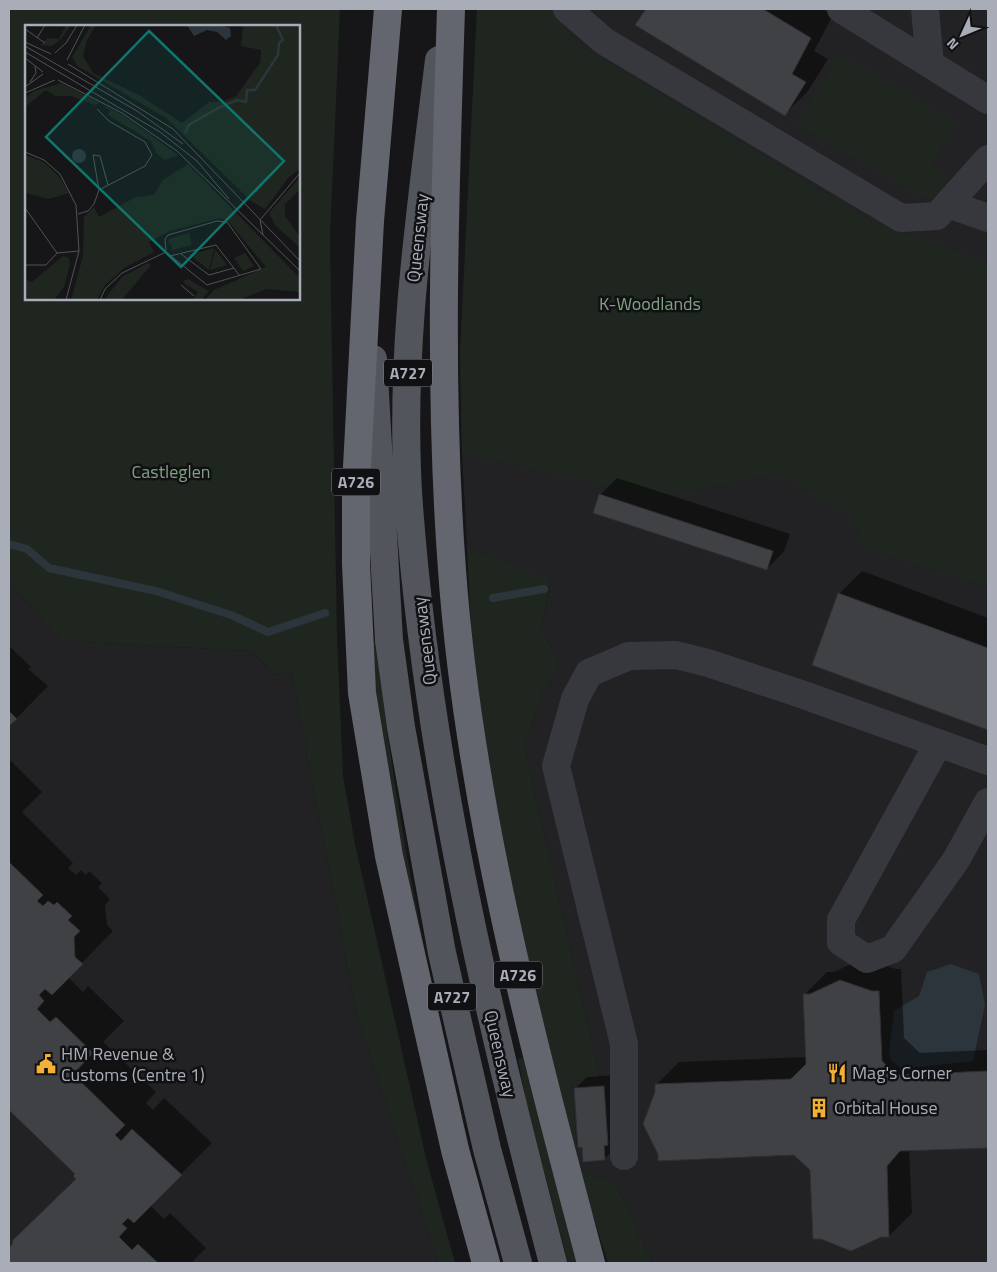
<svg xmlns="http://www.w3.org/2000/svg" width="997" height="1272" font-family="'Titillium Web',sans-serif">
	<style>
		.built { fill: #222225 }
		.green { fill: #1e261f; fill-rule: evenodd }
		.water { fill: #2c353c }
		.shadow { fill: #0007 }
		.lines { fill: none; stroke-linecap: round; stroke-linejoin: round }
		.stream { stroke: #2c353c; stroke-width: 8 }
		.building { fill: #404145; stroke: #303034 }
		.minor { stroke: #37383d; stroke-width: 28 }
		.major { stroke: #53555c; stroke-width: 28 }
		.highway { stroke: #63666e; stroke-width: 28 }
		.labels { text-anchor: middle; stroke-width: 5; stroke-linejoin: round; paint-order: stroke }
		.shield { fill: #111113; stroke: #7b7e86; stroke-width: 1 }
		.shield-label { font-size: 16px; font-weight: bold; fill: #a8adb8 }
		.street-label { font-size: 18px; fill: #a8adb8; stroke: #111113 }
		.park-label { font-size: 18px; fill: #7fa381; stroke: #111113 }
		.poi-label { font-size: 18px; fill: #a8adb8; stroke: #111113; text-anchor: start }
		.inset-river { fill: none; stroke: #2c353c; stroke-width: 2.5 }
		.inset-road { fill: none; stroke: #505258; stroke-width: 1 }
		.view { fill: #0f766e; fill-opacity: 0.15; stroke: #0f766e; stroke-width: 2.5 }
		.inset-edge { fill: none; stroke: #a8adb8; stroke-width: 2.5 }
	</style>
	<rect width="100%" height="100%" fill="#161618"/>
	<path class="built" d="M477,9H988V1263H653L615,1183L579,1171L572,1087L574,1081L600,1077L524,745L544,691L560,663L541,628L551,582L467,547L462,453L460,356Z
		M9,584L63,641L252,651L274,675L291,672L358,1021L438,1263H9Z"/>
	<path class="green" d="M9,9H340L330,237L337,638L343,775L355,844L427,1162L455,1263H438L358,1021L291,672L274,675L252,651L63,641L9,584ZM26,26H299V299H26Z
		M477,9H554L576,43L874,222L988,263V586L869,550L848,515L778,473L658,497L462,453L460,356Z
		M840,54L956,123L931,165L948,175L933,200L919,196L796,124Z
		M467,547L551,581L541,628L560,663L544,691L524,745L600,1077L575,1081L572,1086L579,1171L615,1183L653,1263H608L579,1171L532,989L474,688Z
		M376,641C399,851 444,1060 500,1263H495L390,814L366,642Z
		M523,1058L579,1263H568L528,1110L518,1059Z"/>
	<path class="water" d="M951,964L979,974L985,1005L973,1061L901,1069L891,1060L889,1051L894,1011L919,996L927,972Z"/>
	<path class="shadow" d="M647,9H823L833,15L814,51L828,59L808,91L785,114L637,25Z
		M617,478L790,534L784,551L767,569L600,495Z
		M862,571L988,618V729L813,664L839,594Z
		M9,646L31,667L28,669L48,686L9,726Z
		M9,759L42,792L22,812L73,863L68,868L76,875L81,870L86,875L89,871L102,883L98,887L110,899L105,905L107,925L113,931L68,977L83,992L88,986L124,1021L103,1042L156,1092L146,1103L153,1110L164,1098L212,1143L150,1205L164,1219L170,1213L206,1248L191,1263H9V1248L77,1179L76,1174L9,1108Z
		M864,958L896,969H901L904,1038L920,1053L988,1050V1147L909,1150L912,1213L889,1236L794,1154L656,1092V1085L679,1062L807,1057L804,995L827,972H834Z
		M615,1075L616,1148L604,1159L575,1089L587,1077Z"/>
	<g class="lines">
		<path class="stream" d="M9,544L27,549L49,568L156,591L231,615L268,632L325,613
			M493,598L544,589"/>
	</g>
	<path class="building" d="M646,9H763L811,38L792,74L806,82L785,116L635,25Z
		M599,494L773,551L767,570L593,513Z
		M838,593L988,648V730L812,665Z
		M10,712L17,719L9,726V713Z
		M9,862L43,895L37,901L43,906L48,901L54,905L57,902L72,916L68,920L80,931L74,937L75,957L83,964L52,995L45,989L39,995L44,1001L37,1009L50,1022L56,1017L93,1053L73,1074L125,1125L115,1135L121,1141L132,1129L182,1175L134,1223L128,1218L122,1224L127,1228L119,1237L132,1250L138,1244L158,1263H9V1248L13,1243L12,1241L76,1179L73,1176L75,1174L9,1110Z
		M840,980L872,991H879L882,1061L897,1075L988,1071V1148L900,1151L887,1166L889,1237H881L851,1251L821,1239H813L810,1170L794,1155L658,1161V1154L643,1124L655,1092V1084L791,1079L806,1064L803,994H810Z
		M604,1086L608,1145L604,1146L605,1160L583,1162L582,1147L578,1148L574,1088Z"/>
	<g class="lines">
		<path class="minor" d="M567,9L604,41L901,218L937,216L988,159
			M841,9L988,100
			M925,9L930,64
			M948,204L988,218
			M938,744L841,920V942L867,959L893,949L956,860L988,802
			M624,1156V1044L556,766L575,699L589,673L629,656L676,655L708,663L801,694L988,761"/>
		<path class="major" d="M439,60C421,208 398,356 409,506C428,762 488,1015 553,1263
			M373,359L389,640L401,727L442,953L487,1149L518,1263"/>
		<path class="highway" d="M388,9L370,221L356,486V564L362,693L389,856L455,1150L486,1263
			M451,9C445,196 438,383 452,570C469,805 531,1036 591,1263"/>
	</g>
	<defs>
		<symbol id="civic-bare" viewBox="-9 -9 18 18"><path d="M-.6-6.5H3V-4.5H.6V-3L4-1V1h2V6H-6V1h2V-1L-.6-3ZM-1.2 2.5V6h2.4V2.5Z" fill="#f2b134" stroke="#111113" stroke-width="2.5" paint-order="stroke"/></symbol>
		<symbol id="restaurant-bare" viewBox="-9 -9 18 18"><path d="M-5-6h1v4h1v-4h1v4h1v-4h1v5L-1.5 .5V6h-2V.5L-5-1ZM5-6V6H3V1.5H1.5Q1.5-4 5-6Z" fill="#f2b134" stroke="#111113" stroke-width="2.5" paint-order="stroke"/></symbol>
		<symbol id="building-bare" viewBox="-9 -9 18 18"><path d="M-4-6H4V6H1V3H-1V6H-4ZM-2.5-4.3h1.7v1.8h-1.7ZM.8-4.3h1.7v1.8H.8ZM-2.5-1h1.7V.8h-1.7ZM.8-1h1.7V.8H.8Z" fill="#f2b134" stroke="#111113" stroke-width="2.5" paint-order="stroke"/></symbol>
	</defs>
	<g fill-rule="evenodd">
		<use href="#civic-bare" x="32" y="1050" width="28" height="28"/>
		<use href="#restaurant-bare" x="823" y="1059" width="28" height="28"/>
		<use href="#building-bare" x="805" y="1094" width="28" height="28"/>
	</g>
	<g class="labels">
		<g class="shield">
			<rect x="384" y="359.5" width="48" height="27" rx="4"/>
			<rect x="332" y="468.5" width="48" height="27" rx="4"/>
			<rect x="494" y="961.5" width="48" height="27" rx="4"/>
			<rect x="428" y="983.5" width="48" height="27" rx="4"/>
		</g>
		<g class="shield-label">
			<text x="408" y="379">A727</text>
			<text x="356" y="488">A726</text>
			<text x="518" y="981">A726</text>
			<text x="452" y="1003">A727</text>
		</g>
		<g class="street-label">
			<text transform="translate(418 238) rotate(-84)" y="6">Queensway</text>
			<text transform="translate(425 641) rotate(-97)" y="6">Queensway</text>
			<text transform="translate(500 1054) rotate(77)" y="6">Queensway</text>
		</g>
		<g class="park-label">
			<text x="650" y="310">K-Woodlands</text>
			<text x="171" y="478">Castleglen</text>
		</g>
		<g class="poi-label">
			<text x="61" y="1060">HM Revenue &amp;<tspan x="61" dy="21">Customs (Centre 1)</tspan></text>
			<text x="852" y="1079">Mag's Corner</text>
			<text x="834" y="1114">Orbital House</text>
		</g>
	</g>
	<g transform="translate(25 25)">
		<rect width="275" height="275" fill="#161618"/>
		<path d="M41,0H46L36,14L27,21L15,20L23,13L34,14ZM66,0H71L62,15L58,31L68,48L114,70L157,98L184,77H197L211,71L235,38L236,25L216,21L218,0H275V144L264,152L240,184L227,177L141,93L52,41L47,32ZM37,58L75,78L99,91L153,130L140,135L131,128L126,116L83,90L85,86L75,78L70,80L46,71H30L21,65L0,82V73L9,66ZM0,130L18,137L33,150L44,168L24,174L0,168ZM163,139L275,253V267L242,264L214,275H180L189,265L241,242L203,196L195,193L145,206L124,217L129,227L99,243L80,260L72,275H46L58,231L59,192L69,182L74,192L111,172L129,170L138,155ZM275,152V164L260,179V191L275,212V223L250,200L244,188ZM164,208L167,220L147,225L146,218L143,219L144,214ZM189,223L184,245L165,230ZM190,224L202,240L185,245ZM220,228L229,241L218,246L209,233ZM38,231L44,233L45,239L39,262L29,275H0V254L7,257ZM123,238L126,240L97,275H79L97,252ZM163,254L184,266L176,275H168L173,267L160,259L158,256Z" fill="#1e261f"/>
		<path d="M162,0L199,1L205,3L206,11L201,15L192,7L182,5L169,11ZM47 131a7 7 0 1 1 14 0a7 7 0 1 1-14 0Z" fill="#2c353c"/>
		<path class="inset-river" d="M160,108L164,100L193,83L212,75L221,77L222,65H230L253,30L254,18L258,15L251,0"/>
		<path class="inset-road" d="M0,4L20,18M12,13L20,0M0,17L26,29M0,21L112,86L158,119M0,27L135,107L172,136L204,174M30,28L41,18L52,0M0,33L18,47M42,35L60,0M43,39L148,104L275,236M33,55L97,88L152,126L275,246M5,57L11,48L10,41M0,62L18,49M0,68L30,55M72,84L84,96L120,117L127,130L120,141L74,165M0,127L19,135L35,149L51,180L54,226L41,275M0,183L32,228M53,189L63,186L69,179L74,165L68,130L75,131L83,160M238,210L235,195L275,148M156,229L184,250L209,243M145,231L191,220L215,251M0,240H21L32,228L54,226M156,260L169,271M75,275L80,264L97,248L141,227L140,214L143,210L192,196L202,197L236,244L182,260L141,227"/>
		<path class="view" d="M124,6L259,136L156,242L21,112Z"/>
		<rect width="275" height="275" class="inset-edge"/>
	</g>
	<rect width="997" height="1272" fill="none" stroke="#a8adb8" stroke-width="20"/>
	<g transform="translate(962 35) rotate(226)" stroke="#111113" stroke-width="4" paint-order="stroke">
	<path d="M0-4L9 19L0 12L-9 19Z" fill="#a8adb8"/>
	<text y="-8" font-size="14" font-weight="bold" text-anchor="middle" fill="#a8adb8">N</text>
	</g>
</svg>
